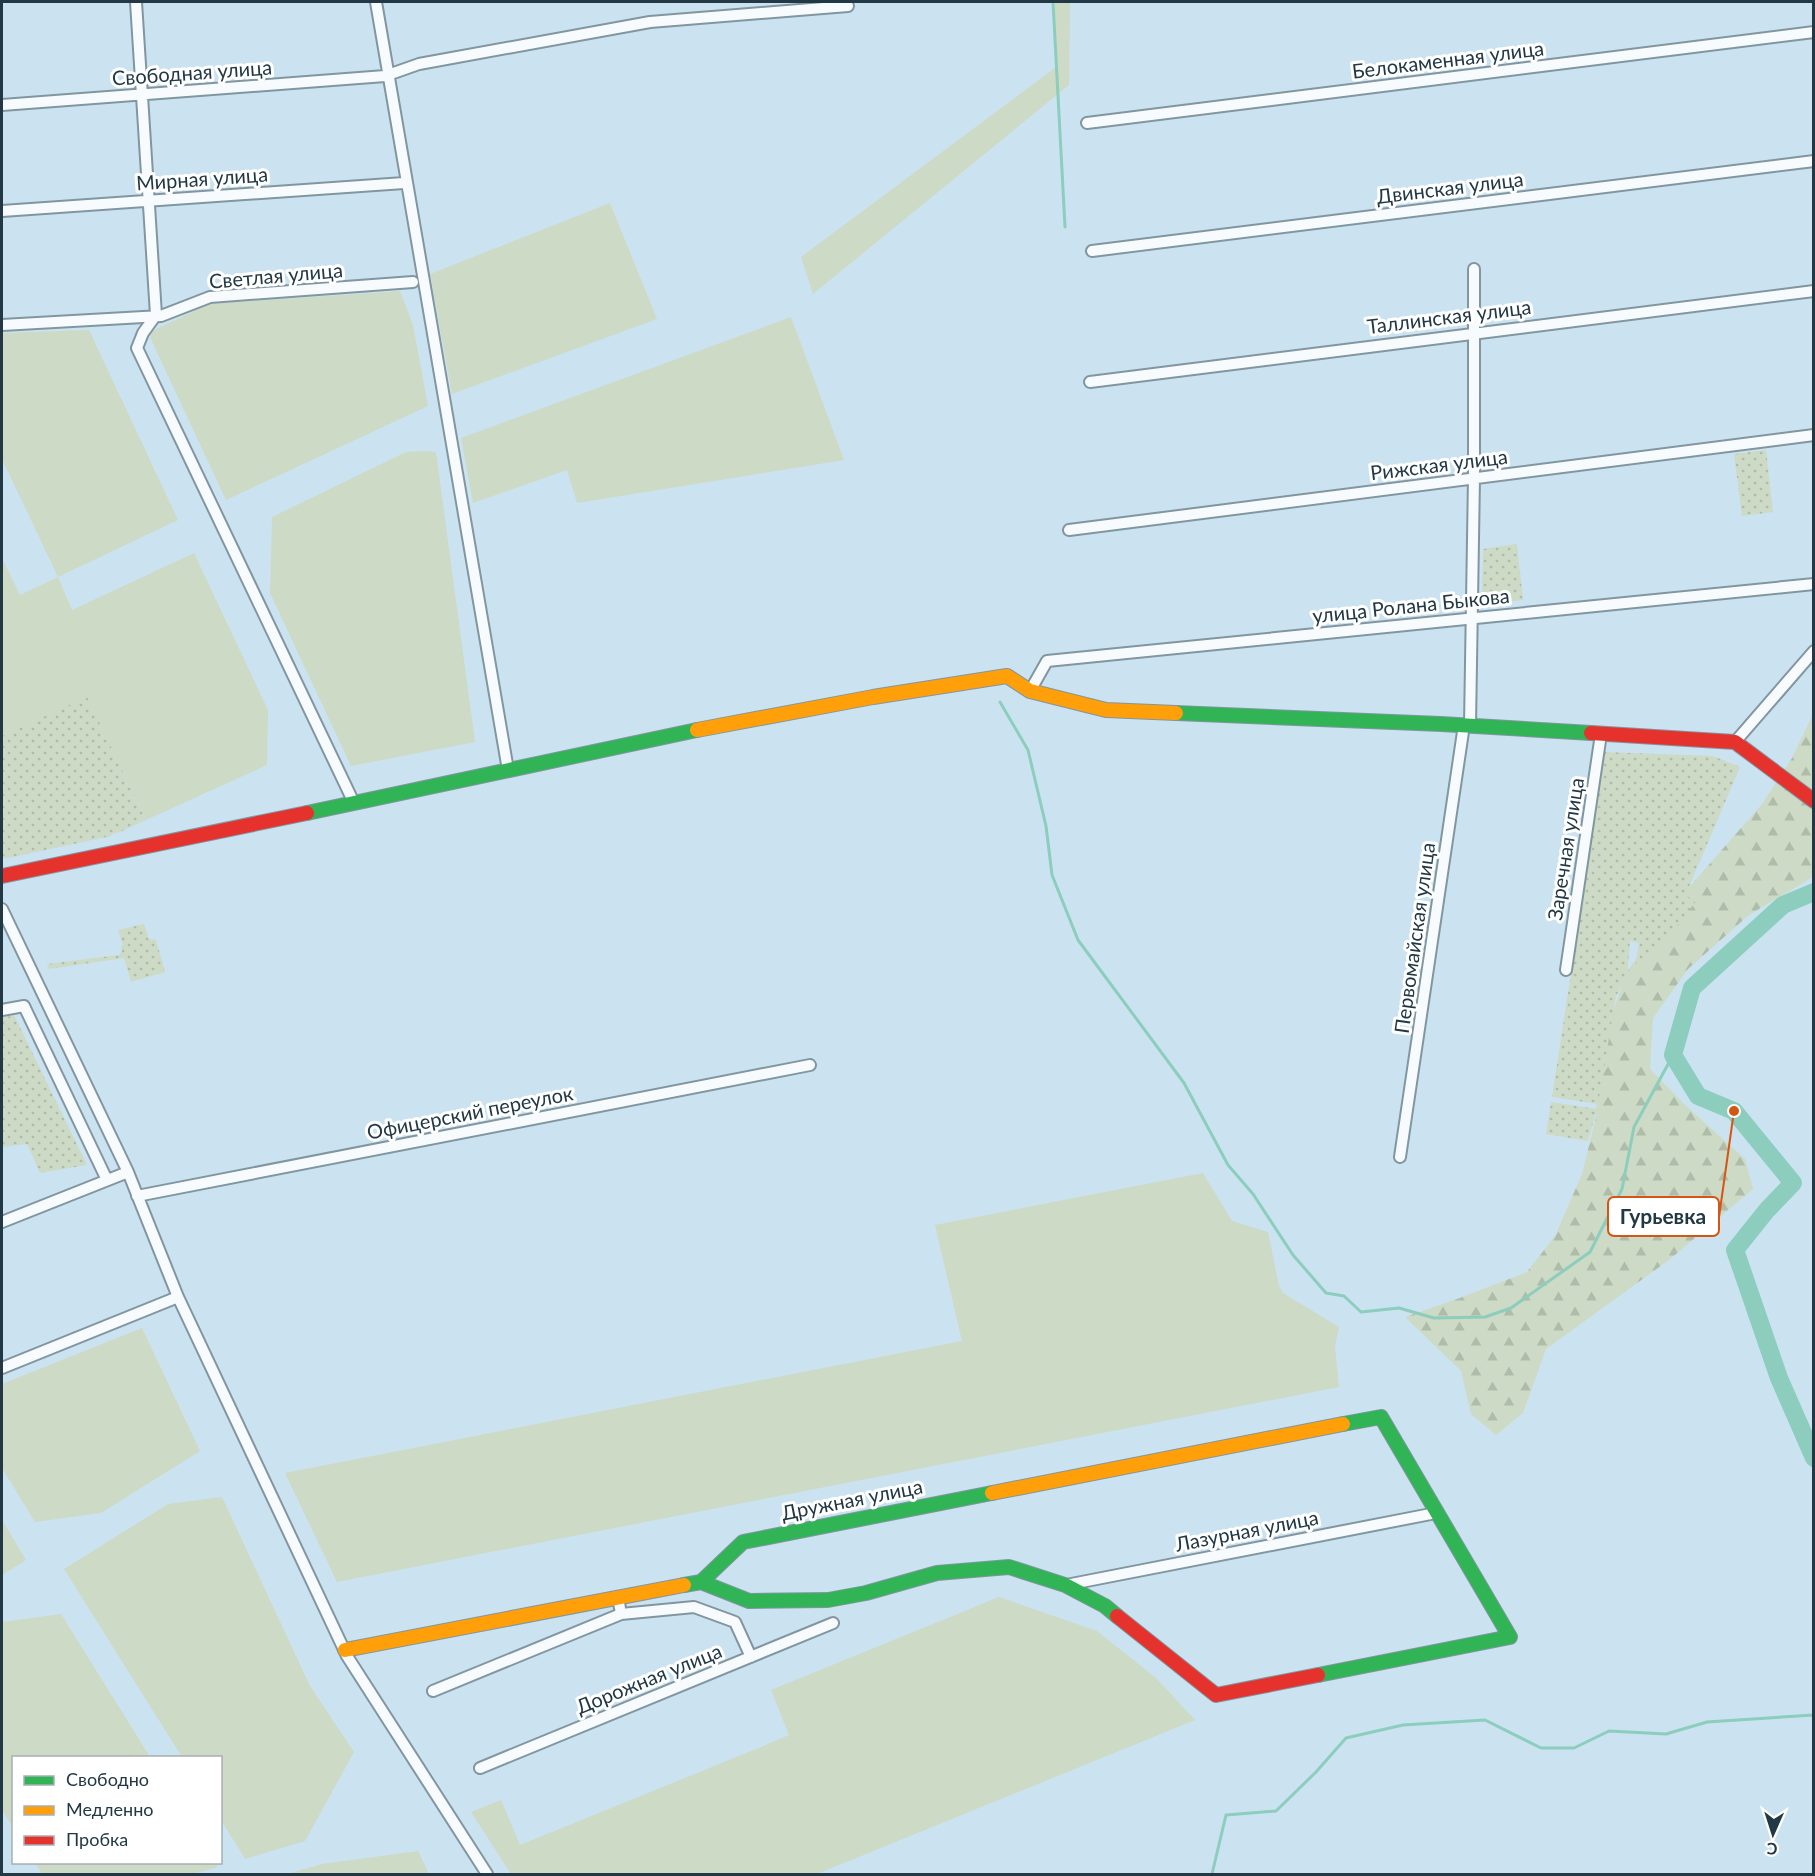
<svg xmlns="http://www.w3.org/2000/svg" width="1815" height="1876" font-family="Lato,sans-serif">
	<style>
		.green { fill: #cddac5 }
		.forest { fill: url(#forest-firs) }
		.garden { fill: url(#garden-dots) }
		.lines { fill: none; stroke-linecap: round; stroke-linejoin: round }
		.stream { stroke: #8ccdbe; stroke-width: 3 }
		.river { stroke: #8ccdbe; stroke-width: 18 }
		.street-casing { stroke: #8196a1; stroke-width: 14 }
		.fast-casing { stroke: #8196a1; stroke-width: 16 }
		.slow-casing { stroke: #8196a1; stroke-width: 16 }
		.jam-casing { stroke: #8196a1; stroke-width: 16 }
		.street { stroke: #f7fbfd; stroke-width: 10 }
		.fast { stroke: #30b455; stroke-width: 14 }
		.slow { stroke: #ff9f0a; stroke-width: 14 }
		.jam { stroke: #e5322d; stroke-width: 14 }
		.labels { text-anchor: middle; stroke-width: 6; stroke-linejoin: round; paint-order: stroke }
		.street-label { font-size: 20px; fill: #223844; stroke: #fff }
		.leader { fill: none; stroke: #d45612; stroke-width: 2 }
		.callout-dot { fill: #d45612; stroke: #fff; stroke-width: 2 }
		.callout { fill: #fff; stroke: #d45612; stroke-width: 2 }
		.callout-label { font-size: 21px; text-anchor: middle; font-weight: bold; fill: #223844 }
	</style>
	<defs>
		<pattern id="forest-firs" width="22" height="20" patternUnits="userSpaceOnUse" patternTransform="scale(1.5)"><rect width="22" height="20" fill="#cddac5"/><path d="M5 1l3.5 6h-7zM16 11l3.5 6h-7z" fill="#b0bcaa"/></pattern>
		<pattern id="garden-dots" width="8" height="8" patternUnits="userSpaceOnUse" patternTransform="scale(1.5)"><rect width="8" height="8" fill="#cddac5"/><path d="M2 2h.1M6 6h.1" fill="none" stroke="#b0bcaa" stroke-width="1.8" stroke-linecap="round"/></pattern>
	</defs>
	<rect width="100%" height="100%" fill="#cbe3f0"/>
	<path class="green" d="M1055,2H1070L1069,85L813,294L801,257L1055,68Z
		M610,203L657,319L452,394L430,274Z
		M400,291L413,325L428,406L226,500L148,333L209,304Z
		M791,317L844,460L577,503L567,470L473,503L461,438Z
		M89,330L178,520L58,577L72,610L194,553L268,710L267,765L146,820L87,698L2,736V558L20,595L58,577L2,459V333Z
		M425,451L436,452L475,742L351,766L270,593L272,517L406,452Z
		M1203,1173L1232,1221L1268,1232L1279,1286L1283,1293L1339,1327L1335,1346L1339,1387L337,1582L285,1473L962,1341L935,1225Z
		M142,1328L200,1451L101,1513L35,1522L2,1468V1384Z
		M222,1497L310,1686L354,1752L305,1841L245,1859L221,1820L220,1758L182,1757L64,1569L168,1504Z
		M2,1520L26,1560L2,1575Z
		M999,1597L1097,1631L1156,1678L1195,1720L817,1874H511L471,1812L501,1800L520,1845L761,1747L789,1735L771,1690Z
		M61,1614L150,1757L14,1758L13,1828L2,1809V1622Z
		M418,1851L429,1874H287L322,1864Z
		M215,1862L218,1867L193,1874H42L35,1863Z"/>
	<path class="forest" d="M1813,714V877L1749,915L1688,969L1653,1018L1650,1069L1685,1105L1745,1159L1753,1189L1669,1260L1546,1349L1523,1413L1496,1435L1471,1414L1461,1371L1405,1317L1457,1299L1527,1272L1555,1236L1582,1174L1596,1117L1598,1057L1626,973L1678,900L1762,804L1792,758Z"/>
	<path class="garden" d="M1766,450L1773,512L1742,516L1734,454Z
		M1517,544L1523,600L1493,603L1482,593L1483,549Z
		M87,697L146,820L120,832L112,834L111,836L8,858H2V736Z
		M1605,752L1713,756L1740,767L1685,896L1697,900L1675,929L1635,967L1639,943L1630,941L1627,977L1616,996L1598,1104L1552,1097Z
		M144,924L149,939L156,940L165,972L131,982L124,958L49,969L47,964L119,955L122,951L121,946L123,945L118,930Z
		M14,1015L87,1165L40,1173L27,1144L2,1147V1018Z
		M1551,1102L1597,1109L1588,1141L1546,1134Z"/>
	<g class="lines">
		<path class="stream" d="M1053,2L1065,227
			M1000,702L1028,750L1046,826L1052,875L1078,940L1184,1083L1228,1165L1253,1194L1293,1255L1326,1293L1344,1296L1361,1312L1399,1308L1434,1318L1485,1317L1511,1308L1590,1252L1622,1189L1634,1127L1673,1055
			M1212,1874L1226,1815L1276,1811L1316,1772L1346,1738L1403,1725L1485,1720L1541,1748H1574L1609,1731L1666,1734L1707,1722L1814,1715"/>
		<path class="river" d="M1814,892L1783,905L1692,988L1673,1055L1698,1096L1734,1111L1793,1183L1767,1210L1735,1250L1779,1378L1814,1458"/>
		<defs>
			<path id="street" d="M136,2L156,315L143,333L137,348L354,803
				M376,2L508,770
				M2,105L385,76L419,64L650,22L848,6
				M1087,123L1814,32
				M2,211L404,183
				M1092,251L1814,161
				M2,325L161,316L210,297L413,282
				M1090,382L1814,291
				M1069,530L1814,435
				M1030,691L1047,661L1814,584
				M1470,725L1474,478V269
				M1735,742L1814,651
				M2,909L128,1172L178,1297L347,1656L487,1874
				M1566,970L1601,734
				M2,1010L24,1006L107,1180
				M1400,1157L1464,725
				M137,1196L810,1065
				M2,1222L128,1172
				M2,1368L178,1297
				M1066,1585L1436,1513
				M621,1614L694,1607L735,1622L751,1657
				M433,1691L621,1614L618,1597
				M480,1768L833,1623"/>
			<path id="fast" d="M1176,713L1441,724L1591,733
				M307,813L697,730
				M701,1582L749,1601L828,1600L866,1593L937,1573L1009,1567L1065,1585L1105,1606L1117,1616
				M684,1585L701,1582L743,1542L992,1493
				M1318,1675L1510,1637L1381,1417L1343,1424"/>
			<path id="slow" d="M697,730L873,697L1007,676L1030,691L1106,710L1176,713
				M992,1493L1343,1424
				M345,1650L684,1585"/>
			<path id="jam" d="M1591,733L1735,742L1814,801
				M2,876L307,813
				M1117,1616L1216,1695L1318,1675"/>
		</defs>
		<use href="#street" class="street-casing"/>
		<use href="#fast" class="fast-casing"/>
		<use href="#slow" class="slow-casing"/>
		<use href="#jam" class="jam-casing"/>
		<use href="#street" class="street"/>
		<use href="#fast" class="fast"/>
		<use href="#slow" class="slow"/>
		<use href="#jam" class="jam"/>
	</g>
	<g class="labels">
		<g class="street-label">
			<text transform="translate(1448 60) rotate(-7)" y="7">Белокаменная улица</text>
			<text transform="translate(192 73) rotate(-4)" y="7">Свободная улица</text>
			<text transform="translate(202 179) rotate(-4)" y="7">Мирная улица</text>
			<text transform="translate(1450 188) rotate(-7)" y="7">Двинская улица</text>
			<text transform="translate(276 276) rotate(-5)" y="7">Светлая улица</text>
			<text transform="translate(1449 317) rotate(-7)" y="7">Таллинская улица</text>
			<text transform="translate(1439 465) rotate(-7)" y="7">Рижская улица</text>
			<text transform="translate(1411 606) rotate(-6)" y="7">улица Ролана Быкова</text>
			<text transform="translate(1566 849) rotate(-81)" y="7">Заречная улица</text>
			<text transform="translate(1415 938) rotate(-82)" y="7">Первомайская улица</text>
			<text transform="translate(470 1113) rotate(-11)" y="7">Офицерский переулок</text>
			<text transform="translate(852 1500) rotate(-11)" y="7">Дружная улица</text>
			<text transform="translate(1247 1531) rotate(-11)" y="7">Лазурная улица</text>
			<text transform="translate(649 1679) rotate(-22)" y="7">Дорожная улица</text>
		</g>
	</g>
	<path class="leader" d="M1734 1111L1719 1217"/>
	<circle class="callout-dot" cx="1734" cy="1111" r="6"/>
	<rect class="callout" x="1608" y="1197" width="111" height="39" rx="6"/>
	<g class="callout-label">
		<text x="1663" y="1224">Гурьевка</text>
	</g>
	<rect width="1815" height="1876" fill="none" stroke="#223844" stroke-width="6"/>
	<rect x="12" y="1756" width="210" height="108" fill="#ffffff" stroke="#a7afb4" stroke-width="1.5"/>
	<rect x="24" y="1776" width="30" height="9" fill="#30b455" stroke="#a7afb4" stroke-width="1.5"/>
	<text x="66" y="1786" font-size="18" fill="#223844">Свободно</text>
	<rect x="24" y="1806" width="30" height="9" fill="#ff9f0a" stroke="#a7afb4" stroke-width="1.5"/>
	<text x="66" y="1816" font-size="18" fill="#223844">Медленно</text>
	<rect x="24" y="1836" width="30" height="9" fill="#e5322d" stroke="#a7afb4" stroke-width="1.5"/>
	<text x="66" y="1846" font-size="18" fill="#223844">Пробка</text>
	<g transform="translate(1773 1834) rotate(183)" stroke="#ffffff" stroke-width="4.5" paint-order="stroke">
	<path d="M0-4.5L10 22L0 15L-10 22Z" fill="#223844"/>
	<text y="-9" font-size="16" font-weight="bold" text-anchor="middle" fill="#223844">С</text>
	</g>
</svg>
